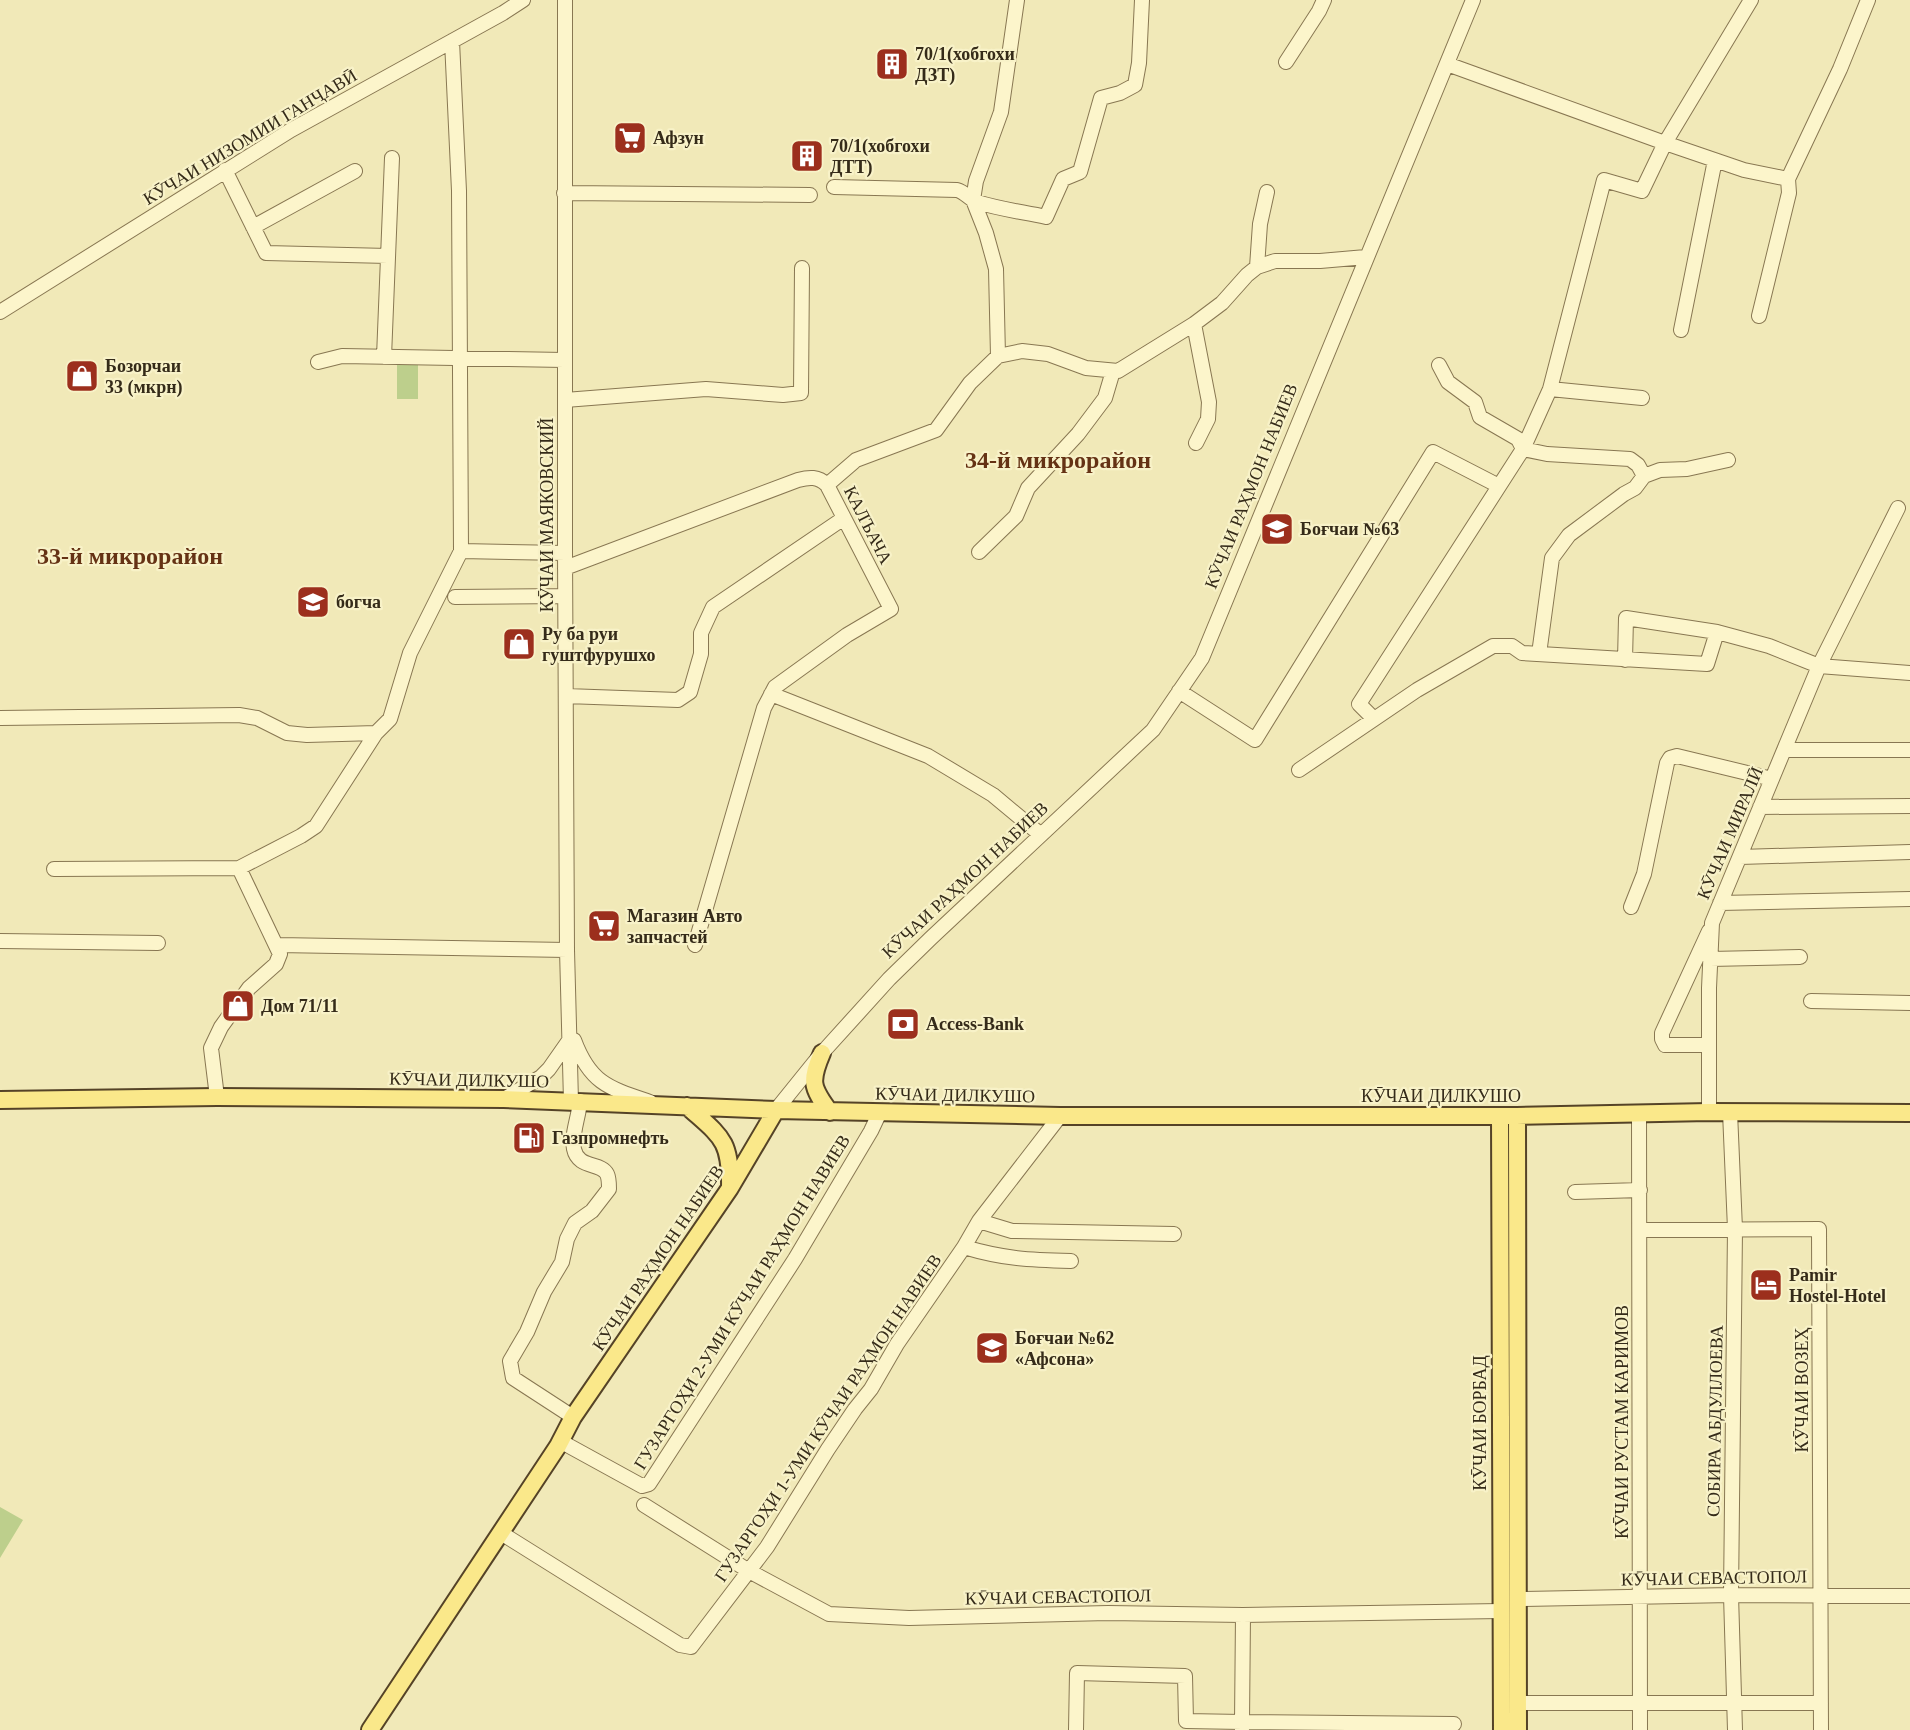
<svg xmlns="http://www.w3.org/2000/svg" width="1910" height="1730" font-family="Georgia,serif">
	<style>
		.grass { fill: #bdcf8c }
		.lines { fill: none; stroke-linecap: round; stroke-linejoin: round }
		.minor-casing { stroke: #887752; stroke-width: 16 }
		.major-casing { stroke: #554327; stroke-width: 20 }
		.minor { stroke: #fcf5cb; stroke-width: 14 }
		.major { stroke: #fae88a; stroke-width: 16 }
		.labels { text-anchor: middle; stroke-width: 4.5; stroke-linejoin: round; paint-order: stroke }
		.poi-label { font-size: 18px; font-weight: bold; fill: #352b19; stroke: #f8f2c8; text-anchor: start }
		.street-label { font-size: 18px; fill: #352b19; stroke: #f8f2c8 }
		.district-label { font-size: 24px; font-weight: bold; fill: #653214; stroke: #f8f2c8 }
	</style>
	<rect width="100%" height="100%" fill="#f1e9b8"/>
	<path class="grass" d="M397,363L418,364V399H397Z
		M0,1507L23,1520L0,1558Z"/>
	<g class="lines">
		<defs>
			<path id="minor" d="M565,0V553L567,950L571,1101
				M452,41L459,191L461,551
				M1286,62L1319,11L1324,0
				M1447,64L1665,143L1744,170L1788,179
				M225,170L266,253L388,256
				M834,187L957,190C965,192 969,199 977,202C999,209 1023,212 1046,217L1063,179L1080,172L1101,98L1120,93L1135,85L1139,63L1142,0
				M564,193L810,195
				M253,227L355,171
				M1257,267L1260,224L1267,192
				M0,312L291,130L503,13L523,0
				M1759,316L1789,193L1788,179L1840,69L1868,0
				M1194,324L1209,402L1208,419L1196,443
				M1681,330L1715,160
				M998,356L1022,351L1048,354L1086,368L1118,371L1194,324L1222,303L1247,275L1257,267L1275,261H1320L1366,257
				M384,357L392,158
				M318,362L342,356L564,360
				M1439,365L1448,382L1475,402L1480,417L1518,439L1523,449L1547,454L1630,459L1638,465L1644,476
				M1550,389L1642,398
				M565,400L706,389L783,395L801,393L802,268
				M979,552L1016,516L1028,488L1078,434L1105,398L1113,371
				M565,568L798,480C809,477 818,476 827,485
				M455,597L565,596
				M1539,654L1552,558L1569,535L1624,494L1635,488L1644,476L1660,470L1687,469L1728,460
				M1625,660L1626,618L1717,632L1769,646L1819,666L1898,508
				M1179,691L1255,740L1433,452L1499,486
				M771,694L928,756L993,795L1041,835
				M566,696L678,700L690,692L701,654V633L713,607L844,518
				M0,718L239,715L257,718L287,733L307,735L376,733
				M1374,719L1359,704L1523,449L1550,389L1604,180L1642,191L1665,143L1751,0
				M1784,750H1910
				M1299,770L1417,690L1493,646H1512L1522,653L1707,664L1717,632
				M1760,807L1910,806
				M1740,857L1910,852
				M54,869L239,868L301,836L316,826L376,733L390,719L410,653L461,551L565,553
				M1720,903L1910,899
				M1631,907L1644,874L1667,763L1670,758L1677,756L1772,779
				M1709,931L1662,1033V1039L1665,1045H1709
				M0,941L158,943
				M278,945L567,950
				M695,945L764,708L775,687L847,635L891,609L827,485L856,460L936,430L970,383L998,356L996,269L986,233L973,200L976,181L1001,112L1017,0
				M1710,959L1800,957
				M1811,1001L1910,1003
				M574,1040C590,1083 608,1088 650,1102
				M217,1097L211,1048L221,1027L249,988L276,964L280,954L239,868
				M504,1099L541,1077L549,1069L570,1039
				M776,1110L822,1053L889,979L931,938L1153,730L1202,658L1473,0
				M1709,1112V988L1712,923L1819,666L1910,673
				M1730,1112L1735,1229L1731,1595L1735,1730
				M1639,1113L1640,1730
				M1575,1192L1640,1190
				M979,1221L1012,1231L1174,1234
				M1640,1230L1819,1229L1821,1730
				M964,1247C1004,1259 1030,1260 1071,1261
				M573,1417L513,1378L510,1361L527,1332L544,1292L562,1262L567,1239L575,1223L592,1211L609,1189C609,1184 609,1178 607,1174C601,1162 578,1169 574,1149C571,1134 579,1117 580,1101
				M560,1441L642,1486L649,1484L795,1259L871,1131L879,1114
				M644,1505L749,1571L829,1614L909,1618L1108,1613L1243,1615L1501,1611
				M501,1533L680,1645L691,1647L767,1547L828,1449L855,1409L871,1389L897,1344L964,1247L979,1221L1060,1116
				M1519,1599L1731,1595L1910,1596
				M1243,1615L1242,1722L1454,1724
				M1518,1703H1821
				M1076,1730L1077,1673L1185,1676L1186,1721L1242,1722V1729"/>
			<path id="major" d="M822,1053C810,1081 811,1087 830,1112
				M0,1100L217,1097L504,1099L776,1110L1060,1116H1517L1709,1112L1910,1113
				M687,1106C720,1136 731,1139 730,1187
				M1500,1116L1502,1730
				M1517,1116L1518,1730
				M370,1730L558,1446L573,1417L730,1188L776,1110"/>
		</defs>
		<use href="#minor" class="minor-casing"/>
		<use href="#major" class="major-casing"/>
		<use href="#minor" class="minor"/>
		<use href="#major" class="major"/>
	</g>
	<defs>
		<symbol id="building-square" viewBox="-11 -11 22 22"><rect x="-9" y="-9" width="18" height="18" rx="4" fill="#9c2f1d" stroke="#f8f2c8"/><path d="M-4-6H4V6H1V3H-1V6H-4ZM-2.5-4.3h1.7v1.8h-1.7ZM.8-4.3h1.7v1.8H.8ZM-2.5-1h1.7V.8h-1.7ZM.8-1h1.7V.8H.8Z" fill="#fff"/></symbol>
		<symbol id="supermarket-square" viewBox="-11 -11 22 22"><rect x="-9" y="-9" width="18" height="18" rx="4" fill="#9c2f1d" stroke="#f8f2c8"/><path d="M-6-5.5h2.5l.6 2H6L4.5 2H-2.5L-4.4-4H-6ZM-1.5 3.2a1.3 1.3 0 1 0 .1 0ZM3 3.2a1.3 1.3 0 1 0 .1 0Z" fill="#fff"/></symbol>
		<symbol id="shop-square" viewBox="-11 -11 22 22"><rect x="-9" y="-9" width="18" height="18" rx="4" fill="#9c2f1d" stroke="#f8f2c8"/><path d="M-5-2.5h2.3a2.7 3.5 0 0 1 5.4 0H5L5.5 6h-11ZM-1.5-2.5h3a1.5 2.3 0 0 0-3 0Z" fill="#fff"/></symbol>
		<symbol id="school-square" viewBox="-11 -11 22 22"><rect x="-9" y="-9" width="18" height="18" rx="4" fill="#9c2f1d" stroke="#f8f2c8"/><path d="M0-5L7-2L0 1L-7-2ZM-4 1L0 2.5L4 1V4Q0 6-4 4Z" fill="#fff"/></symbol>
		<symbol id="bank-square" viewBox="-11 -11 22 22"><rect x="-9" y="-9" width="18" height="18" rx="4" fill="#9c2f1d" stroke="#f8f2c8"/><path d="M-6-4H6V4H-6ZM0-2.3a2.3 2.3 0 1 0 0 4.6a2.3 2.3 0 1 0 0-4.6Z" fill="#fff"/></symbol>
		<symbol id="fuel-square" viewBox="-11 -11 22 22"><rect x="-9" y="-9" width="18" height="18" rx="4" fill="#9c2f1d" stroke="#f8f2c8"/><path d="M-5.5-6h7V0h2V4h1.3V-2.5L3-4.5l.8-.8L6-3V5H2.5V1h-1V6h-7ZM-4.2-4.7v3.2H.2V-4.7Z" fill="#fff"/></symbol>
		<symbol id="hotel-square" viewBox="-11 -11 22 22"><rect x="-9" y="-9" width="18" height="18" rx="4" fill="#9c2f1d" stroke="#f8f2c8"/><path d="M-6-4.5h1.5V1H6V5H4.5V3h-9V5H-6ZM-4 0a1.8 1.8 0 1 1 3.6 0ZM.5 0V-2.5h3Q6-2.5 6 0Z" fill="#fff"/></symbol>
	</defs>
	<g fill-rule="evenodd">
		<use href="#building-square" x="873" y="45" width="38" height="38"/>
		<use href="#supermarket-square" x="611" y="119" width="38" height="38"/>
		<use href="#building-square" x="788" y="137" width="38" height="38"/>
		<use href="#shop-square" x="63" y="357" width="38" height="38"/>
		<use href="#school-square" x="1258" y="510" width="38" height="38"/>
		<use href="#school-square" x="294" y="583" width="38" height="38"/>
		<use href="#shop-square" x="500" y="625" width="38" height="38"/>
		<use href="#supermarket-square" x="585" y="907" width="38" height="38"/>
		<use href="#shop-square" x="219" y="987" width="38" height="38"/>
		<use href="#bank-square" x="884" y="1005" width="38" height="38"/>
		<use href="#fuel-square" x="510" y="1119" width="38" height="38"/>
		<use href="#hotel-square" x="1747" y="1266" width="38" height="38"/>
		<use href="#school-square" x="973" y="1329" width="38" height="38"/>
	</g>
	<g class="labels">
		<g class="poi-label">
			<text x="915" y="60">70/1(хобгохи<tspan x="915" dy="21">ДЗТ)</tspan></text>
			<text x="653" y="144">Афзун</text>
			<text x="830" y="152">70/1(хобгохи<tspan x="830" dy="21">ДТТ)</tspan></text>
			<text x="105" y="372">Бозорчаи<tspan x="105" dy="21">33 (мкрн)</tspan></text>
			<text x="1300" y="535">Боғчаи №63</text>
			<text x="336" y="608">богча</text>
			<text x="542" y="640">Ру ба руи<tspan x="542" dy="21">гуштфурушхо</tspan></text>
			<text x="627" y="922">Магазин Авто<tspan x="627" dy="21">запчастей</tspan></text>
			<text x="261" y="1012">Дом 71/11</text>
			<text x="926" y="1030">Access-Bank</text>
			<text x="552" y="1144">Газпромнефть</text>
			<text x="1789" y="1281">Pamir<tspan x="1789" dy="21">Hostel-Hotel</tspan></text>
			<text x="1015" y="1344">Боғчаи №62<tspan x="1015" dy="21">«Афсона»</tspan></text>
		</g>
		<g class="street-label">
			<text transform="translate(250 137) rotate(-31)" y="6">КӮЧАИ НИЗОМИИ ГАНҶАВӢ</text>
			<text transform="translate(1251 486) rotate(-68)" y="6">КӮЧАИ РАҲМОН НАБИЕВ</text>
			<text transform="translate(547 515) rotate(-90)" y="6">КӮЧАИ МАЯКОВСКИЙ</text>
			<text transform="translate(868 525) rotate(63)" y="6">КАЛЪАЧА</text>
			<text transform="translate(1730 833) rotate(-67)" y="6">КӮЧАИ МИРАЛӢ</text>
			<text transform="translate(965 880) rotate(-43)" y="6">КӮЧАИ РАҲМОН НАБИЕВ</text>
			<text transform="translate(469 1080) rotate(1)" y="6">КӮЧАИ ДИЛКУШО</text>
			<text transform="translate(955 1095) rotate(1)" y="6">КӮЧАИ ДИЛКУШО</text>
			<text x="1441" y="1102">КӮЧАИ ДИЛКУШО</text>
			<text transform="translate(658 1258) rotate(-56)" y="6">КӮЧАИ РАҲМОН НАБИЕВ</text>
			<text transform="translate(742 1302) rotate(-58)" y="6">ГУЗАРГОҲИ 2-УМИ КӮЧАИ РАҲМОН НАВИЕВ</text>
			<text transform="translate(1802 1390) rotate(-90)" y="6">КӮЧАИ ВОЗЕҲ</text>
			<text transform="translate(828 1418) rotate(-56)" y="6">ГУЗАРГОҲИ 1-УМИ КӮЧАИ РАҲМОН НАВИЕВ</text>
			<text transform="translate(1715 1421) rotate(-89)" y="6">СОБИРА АБДУЛЛОЕВА</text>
			<text transform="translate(1622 1422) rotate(-90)" y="6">КӮЧАИ РУСТАМ КАРИМОВ</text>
			<text transform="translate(1480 1423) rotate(-90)" y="6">КӮЧАИ БОРБАД</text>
			<text transform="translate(1714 1578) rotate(-1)" y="6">КӮЧАИ СЕВАСТОПОЛ</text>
			<text transform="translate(1058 1597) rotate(-1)" y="6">КӮЧАИ СЕВАСТОПОЛ</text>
		</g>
		<g class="district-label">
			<text x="1058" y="468">34-й микрорайон</text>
			<text x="130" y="564">33-й микрорайон</text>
		</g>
	</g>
</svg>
